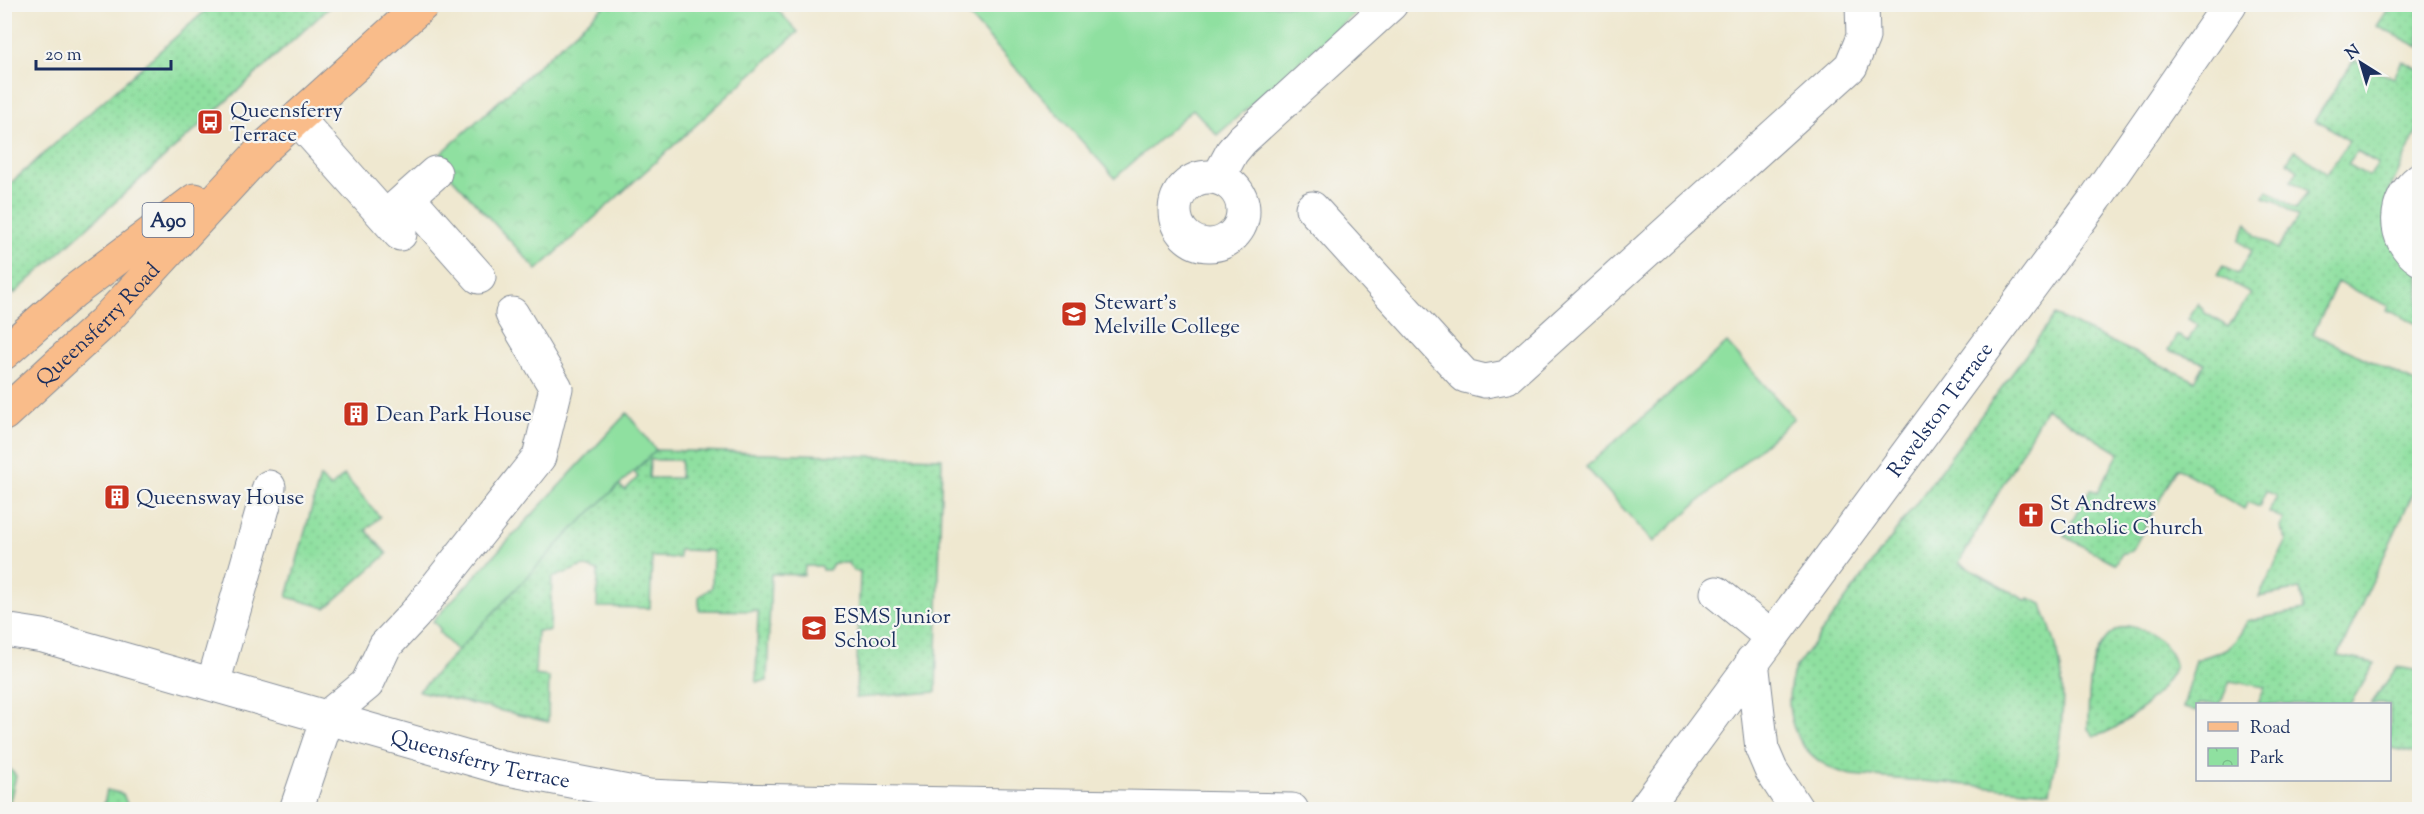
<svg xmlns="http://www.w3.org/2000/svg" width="2424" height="814" font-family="'Sorts Mill Goudy',serif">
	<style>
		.grass { fill: #8fe0a0; stroke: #55887f; stroke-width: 1.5 }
		.park { fill: url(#park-crowns); stroke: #55887f; stroke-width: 1.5 }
		.garden { fill: url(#garden-dots); stroke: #55887f; stroke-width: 1.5; fill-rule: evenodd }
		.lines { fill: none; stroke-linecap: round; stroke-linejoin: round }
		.minor-casing { stroke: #858c97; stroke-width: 35 }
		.major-casing { stroke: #858c97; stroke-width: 35 }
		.minor { stroke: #fff; stroke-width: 33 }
		.major { stroke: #f9bc8a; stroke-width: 33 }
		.labels { text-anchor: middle; stroke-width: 4.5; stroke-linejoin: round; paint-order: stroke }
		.shield { fill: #f6f6f2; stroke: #5d6b8a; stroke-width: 1.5 }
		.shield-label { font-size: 20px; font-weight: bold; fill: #1b2f5e }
		.poi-label { font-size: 21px; fill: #1b2f5e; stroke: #f6f6f2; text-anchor: start }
		.street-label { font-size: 21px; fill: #1b2f5e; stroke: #f6f6f2 }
	</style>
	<defs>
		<pattern id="park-crowns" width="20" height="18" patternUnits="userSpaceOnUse" patternTransform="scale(1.5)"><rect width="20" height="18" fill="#8fe0a0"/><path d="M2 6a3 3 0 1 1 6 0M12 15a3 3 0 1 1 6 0" fill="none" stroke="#7bc08c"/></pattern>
		<pattern id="garden-dots" width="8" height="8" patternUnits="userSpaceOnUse" patternTransform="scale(1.5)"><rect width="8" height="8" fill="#8fe0a0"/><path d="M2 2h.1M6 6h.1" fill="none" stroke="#7bc08c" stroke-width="1.8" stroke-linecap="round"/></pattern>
	</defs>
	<rect width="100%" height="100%" fill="#f6f6f2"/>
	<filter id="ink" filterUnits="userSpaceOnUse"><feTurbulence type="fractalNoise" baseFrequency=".0167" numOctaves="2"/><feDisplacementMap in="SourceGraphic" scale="12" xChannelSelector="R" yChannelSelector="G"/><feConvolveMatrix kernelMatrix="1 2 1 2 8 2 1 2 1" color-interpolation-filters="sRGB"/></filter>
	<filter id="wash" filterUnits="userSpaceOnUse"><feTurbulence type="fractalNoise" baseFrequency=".008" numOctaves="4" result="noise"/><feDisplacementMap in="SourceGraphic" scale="24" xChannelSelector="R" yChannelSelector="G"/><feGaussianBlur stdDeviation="1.35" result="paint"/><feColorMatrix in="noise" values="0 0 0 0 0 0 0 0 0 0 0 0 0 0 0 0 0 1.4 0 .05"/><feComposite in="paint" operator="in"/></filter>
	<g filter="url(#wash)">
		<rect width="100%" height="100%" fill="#efe8d0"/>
		<path class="grass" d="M959,5H1364L1217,135L1193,109L1115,178Z
			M1727,343L1794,418L1653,542L1586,467Z
			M627,413L656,450L571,531L457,651L439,632L441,630L433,621Z"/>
		<path class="park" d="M605,5H773L798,32L537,270L435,159Z"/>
		<path class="garden" d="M213,4L332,5L14,294L5,286V186L6,187Z
			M2391,5H2419V47L2377,26Z
			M2354,60L2394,78L2402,61L2419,69V126L2389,192L2419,273V325L2387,310L2389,306L2337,282L2313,334L2419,384V480L2338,656L2375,663L2350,704L2331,702L2330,704H2258L2265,687L2230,681L2220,704H2198L2197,711L2183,708L2196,660C2226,649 2232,652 2247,621L2304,610L2300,589L2259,597L2287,540L2280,528L2284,519L2269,512L2277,496L2266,491L2259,507L2248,502L2244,509L2213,491L2214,488L2177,468L2132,551L2121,554L2116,564L2064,536L2090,489L2097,493L2119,453L2046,408L1959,563L2027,601L2029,598L2042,604C2047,622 2056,640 2059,658C2068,702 2059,748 2050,792L1851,775C1799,762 1778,718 1795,668L2055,315L2195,381L2205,363L2168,350L2177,335L2188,341L2197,325L2188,319L2198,303L2205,313L2228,327L2251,293L2217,275L2223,266L2237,274L2252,251L2239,241L2247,223L2255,235L2277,249L2298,217L2276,201L2264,197L2268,190L2296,209L2308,191L2291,181L2298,170L2287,162L2295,150L2327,174L2349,141L2324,124L2314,121ZM2357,151L2378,164L2369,177L2348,164Z
			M656,450L942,458L936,692L856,698L860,571H853L848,563H834L829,570H822L821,566H805L804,575L771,574L767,681L756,682L758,611L699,610V597L712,587L713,551L679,550V558L652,557L650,608L597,607L598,571L583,566L552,578L550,631H537L535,675L549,677L548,722L419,691L571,531L619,485L625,490L638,477L634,472ZM650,460H681L680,478H649Z
			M344,475L380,517L366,530L387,554L326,608L287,597L320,477L330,488Z
			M2128,626C2148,629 2171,644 2175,665C2168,689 2119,733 2094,736L2088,729C2089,696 2085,635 2128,626Z
			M2397,667L2419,671V754L2390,748V704H2371Z
			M5,768H9L16,776L8,809H5Z
			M107,790L123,794L127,804L126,809H103Z"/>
	</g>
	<g filter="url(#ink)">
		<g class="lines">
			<defs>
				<g id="minor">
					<path d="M297,118L400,234"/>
					<circle cx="1209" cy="211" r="34"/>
					<path d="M1218,178L1232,152L1242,140L1391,4"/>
					<path d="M2420,179C2393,199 2390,239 2420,259"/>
					<path d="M408,197L479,277"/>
					<path d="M1312,208L1465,376L1485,381L1507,377L1851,66L1863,37L1862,4"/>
					<path d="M391,212L435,173"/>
					<path d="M1717,593L1770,636"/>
					<path id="s1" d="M4,630L43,636L503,768L649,796L734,800L1292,810"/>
					<path d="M1752,661L1762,749L1771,770L1797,810"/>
					<path d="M213,684L269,487"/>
					<path d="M296,810L328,716L367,684L385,646L415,614L539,457L556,388L512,314"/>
					<path id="s2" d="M1644,810L2096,198L2230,4"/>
				</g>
				<g id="major">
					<path d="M4,353L74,291L195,200"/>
					<path id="s3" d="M4,414L103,323L262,150L423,4"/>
				</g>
			</defs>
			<use href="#minor" class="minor-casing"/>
			<use href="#major" class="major-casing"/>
			<use href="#minor" class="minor"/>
			<use href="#major" class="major"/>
		</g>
	</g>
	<defs>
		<symbol id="bus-square" viewBox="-11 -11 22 22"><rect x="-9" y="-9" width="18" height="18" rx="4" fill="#c8321e" stroke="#f6f6f2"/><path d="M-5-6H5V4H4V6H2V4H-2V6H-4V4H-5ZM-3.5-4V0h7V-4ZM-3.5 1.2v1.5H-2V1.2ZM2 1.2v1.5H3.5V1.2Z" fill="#fff"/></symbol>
		<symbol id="school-square" viewBox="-11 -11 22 22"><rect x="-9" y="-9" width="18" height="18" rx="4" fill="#c8321e" stroke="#f6f6f2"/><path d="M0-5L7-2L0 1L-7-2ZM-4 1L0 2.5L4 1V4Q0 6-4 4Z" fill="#fff"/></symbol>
		<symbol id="building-square" viewBox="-11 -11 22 22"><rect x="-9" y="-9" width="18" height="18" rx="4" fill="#c8321e" stroke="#f6f6f2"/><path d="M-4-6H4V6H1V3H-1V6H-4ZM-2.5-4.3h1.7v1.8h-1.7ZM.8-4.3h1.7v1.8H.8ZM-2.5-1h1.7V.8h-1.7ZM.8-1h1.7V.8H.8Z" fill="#fff"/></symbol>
		<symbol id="church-square" viewBox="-11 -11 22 22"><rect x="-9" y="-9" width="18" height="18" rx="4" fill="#c8321e" stroke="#f6f6f2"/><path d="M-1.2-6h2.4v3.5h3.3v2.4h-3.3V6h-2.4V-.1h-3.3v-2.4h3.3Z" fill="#fff"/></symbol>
	</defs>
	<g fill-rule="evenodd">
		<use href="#bus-square" x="195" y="107" width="30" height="30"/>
		<use href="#school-square" x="1059" y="299" width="30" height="30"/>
		<use href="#building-square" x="341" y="399" width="30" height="30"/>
		<use href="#building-square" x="102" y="482" width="30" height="30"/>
		<use href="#church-square" x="2016" y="500" width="30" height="30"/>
		<use href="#school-square" x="799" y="613" width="30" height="30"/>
	</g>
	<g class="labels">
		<rect class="shield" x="142.5" y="203" width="51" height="34" rx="4.5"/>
		<g class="shield-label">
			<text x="168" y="227">A90</text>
		</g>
		<g class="poi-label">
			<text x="230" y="117">Queensferry<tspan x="230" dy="24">Terrace</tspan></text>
			<text x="1094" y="309">Stewart's<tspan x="1094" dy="24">Melville College</tspan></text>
			<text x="376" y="421">Dean Park House</text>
			<text x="136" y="504">Queensway House</text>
			<text x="2050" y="510">St Andrews<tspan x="2050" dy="24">Catholic Church</tspan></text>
			<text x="834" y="623">ESMS Junior<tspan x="834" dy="24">School</tspan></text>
		</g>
		<g class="street-label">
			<text dy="7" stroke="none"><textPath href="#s3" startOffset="130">Queensferry Road</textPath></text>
			<text dy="7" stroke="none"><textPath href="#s2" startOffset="498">Ravelston Terrace</textPath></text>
			<text dy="7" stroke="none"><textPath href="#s1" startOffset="494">Queensferry Terrace</textPath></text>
		</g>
	</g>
	<rect width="2424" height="814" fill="none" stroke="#f6f6f2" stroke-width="24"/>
	<rect x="2196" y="703" width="195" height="78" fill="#f6f6f2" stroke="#9ea6b7" stroke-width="1.5"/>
	<rect x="2208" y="722" width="30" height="9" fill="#f9bc8a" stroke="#9ea6b7" stroke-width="1.5"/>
	<text x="2250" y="733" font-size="18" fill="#1b2f5e">Road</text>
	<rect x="2208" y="748" width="30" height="18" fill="url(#park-crowns)" stroke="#9ea6b7" stroke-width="1.5"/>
	<text x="2250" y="763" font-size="18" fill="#1b2f5e">Park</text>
	<g transform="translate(2361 63) rotate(323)" stroke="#f6f6f2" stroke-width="4.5" paint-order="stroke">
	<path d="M0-4.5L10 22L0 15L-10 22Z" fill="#1b2f5e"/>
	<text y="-9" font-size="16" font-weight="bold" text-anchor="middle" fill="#1b2f5e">N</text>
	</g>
	<path d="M36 60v9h135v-9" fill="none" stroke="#1b2f5e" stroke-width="3"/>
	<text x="45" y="60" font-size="18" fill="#1b2f5e" stroke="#f6f6f2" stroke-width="4.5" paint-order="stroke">20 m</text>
</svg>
